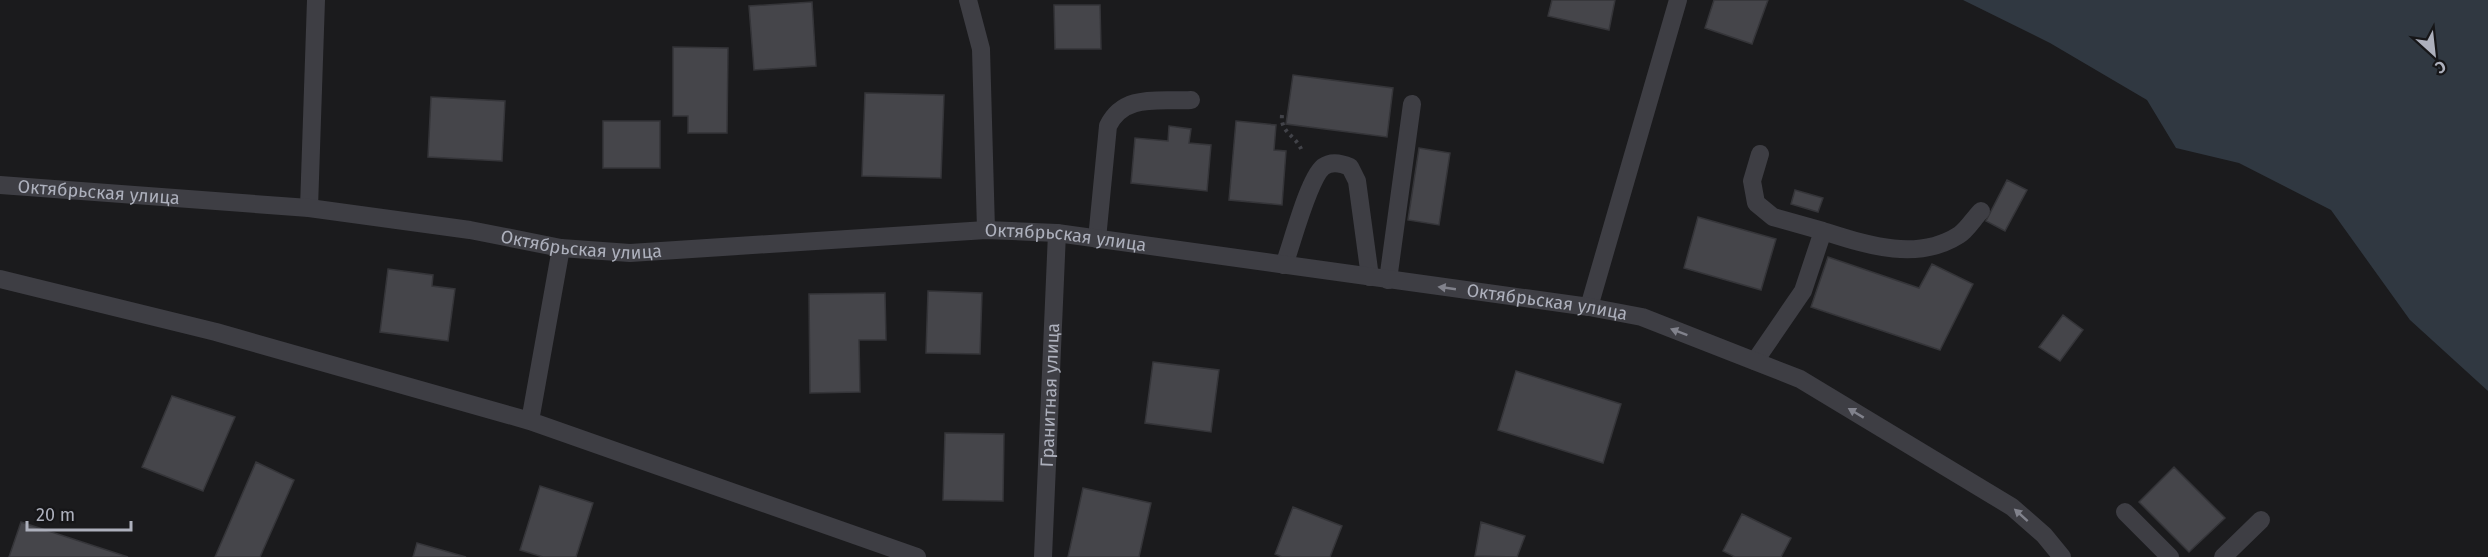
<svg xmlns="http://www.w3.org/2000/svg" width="2488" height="557" font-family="'Fira Sans',sans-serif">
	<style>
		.water { fill: #303841 }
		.building { fill: #45454a; stroke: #353539; stroke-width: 1.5 }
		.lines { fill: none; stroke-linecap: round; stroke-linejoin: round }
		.path { stroke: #424349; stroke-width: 4; stroke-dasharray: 3 4.5; stroke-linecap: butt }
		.service { stroke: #3e3e44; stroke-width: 18 }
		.minor { stroke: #3e3e44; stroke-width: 18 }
		.oneway { fill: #81828c }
		.labels { text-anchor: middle; stroke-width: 6; stroke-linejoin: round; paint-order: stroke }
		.street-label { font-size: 18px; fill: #adb0bc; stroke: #161618 }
	</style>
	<rect width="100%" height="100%" fill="#1b1b1d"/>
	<path class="water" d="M1963,0H2488V391L2410,320L2331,210L2239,163L2176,148L2147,100L2050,43Z"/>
	<path class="building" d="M1552,0H1615L1609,30L1548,16Z
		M1714,0H1768L1752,44L1705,28Z
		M812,2L816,66L754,70L749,6Z
		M1054,5H1100L1101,49H1055Z
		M673,47L728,48L727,133H688V116H673Z
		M1293,75L1393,88L1387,137L1286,124Z
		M865,93L944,95L941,178L862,176Z
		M431,97L505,101L502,161L428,157Z
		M603,121H660V168H603Z
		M1236,121L1276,125L1274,150L1286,151L1282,205L1229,200Z
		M1169,126L1191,129L1189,143L1211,145L1207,191L1131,183L1135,138L1168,141Z
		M1419,148L1450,153L1439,225L1408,220Z
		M2007,180L2027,190L2005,231L1986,221Z
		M1795,190L1823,198L1818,212L1791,204Z
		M1698,217L1776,239L1761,290L1684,268Z
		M1828,257L1919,288L1932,264L1973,284L1940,350L1811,307Z
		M388,269L433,275L432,286L455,289L448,341L380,332Z
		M928,291L982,293L980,354L926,353Z
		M885,293L886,340H859L860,392L810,393L809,294Z
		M2063,315L2083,330L2060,361L2039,347Z
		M1153,362L1219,370L1211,432L1145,423Z
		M1516,371L1621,404L1603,463L1498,430Z
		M172,396L235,417L203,491L142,467Z
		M945,433L1004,434L1003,501L943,500Z
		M256,462L294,480L260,557H215Z
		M2174,467L2225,518L2189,552L2139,502Z
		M540,486L593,503L576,557H543L520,550Z
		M1083,488L1151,503L1139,557H1068Z
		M1293,507L1342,526L1330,557H1282L1275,554Z
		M1742,514L1791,538L1781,557H1735L1723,551Z
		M21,522L128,557H9Z
		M1481,522L1525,536L1517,557L1475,556Z
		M417,543L466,557H413Z"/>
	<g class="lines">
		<path class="path" d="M1282,115C1280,133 1296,135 1302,151"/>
		<path class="service" d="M968,0L981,49L986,230
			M309,208L316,0
			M1823,231C1867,245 1917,262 1959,235C1967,230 1974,218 1981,211
			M1097,239L1108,126C1124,93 1159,102 1191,100
			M1284,265C1292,244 1308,180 1323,167C1331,161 1341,163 1350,167L1357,181L1370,277
			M0,279L216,332L530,421L917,557
			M1388,280L1412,104
			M1589,307L1678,0
			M1755,361L1803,291L1823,231L1773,217L1756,203L1752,181L1760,154
			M530,421L561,248
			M2125,512L2170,557
			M2223,557L2261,520"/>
		<g class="minor">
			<path id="s1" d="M0,185L309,208L470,230L561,248L630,253L986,230L1057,233L1589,307L1642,317L1800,379L2012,507L2044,535L2062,557"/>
			<path id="s2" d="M1043,557L1057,233"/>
		</g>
	</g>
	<defs><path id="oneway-solid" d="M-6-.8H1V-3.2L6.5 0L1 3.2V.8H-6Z" transform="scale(1.5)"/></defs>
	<g class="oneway">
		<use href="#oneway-solid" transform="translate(1447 288) rotate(-172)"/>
		<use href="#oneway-solid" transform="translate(1679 332) rotate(-159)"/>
		<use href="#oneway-solid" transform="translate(1856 413) rotate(-149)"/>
		<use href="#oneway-solid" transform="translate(2021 515) rotate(-138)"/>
	</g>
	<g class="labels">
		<g class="street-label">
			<text dy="6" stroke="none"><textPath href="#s1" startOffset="99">Октябрьская улица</textPath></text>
			<text dy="6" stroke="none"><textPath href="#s1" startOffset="1071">Октябрьская улица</textPath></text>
			<text dy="6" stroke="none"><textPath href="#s1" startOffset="585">Октябрьская улица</textPath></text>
			<text dy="6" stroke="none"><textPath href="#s1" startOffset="1557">Октябрьская улица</textPath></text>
			<text dy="6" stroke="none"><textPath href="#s2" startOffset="162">Гранитная улица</textPath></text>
		</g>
	</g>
	<g transform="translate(2434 54) rotate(153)" stroke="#161618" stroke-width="4.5" paint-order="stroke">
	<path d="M0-4.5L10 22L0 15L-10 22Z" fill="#adb0bc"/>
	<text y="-9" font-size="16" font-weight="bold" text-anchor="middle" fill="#adb0bc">С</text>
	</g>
	<path d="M27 521v9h104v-9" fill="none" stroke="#adb0bc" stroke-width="3"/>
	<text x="36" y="521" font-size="18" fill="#adb0bc" stroke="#161618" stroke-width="4.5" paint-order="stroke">20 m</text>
</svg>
